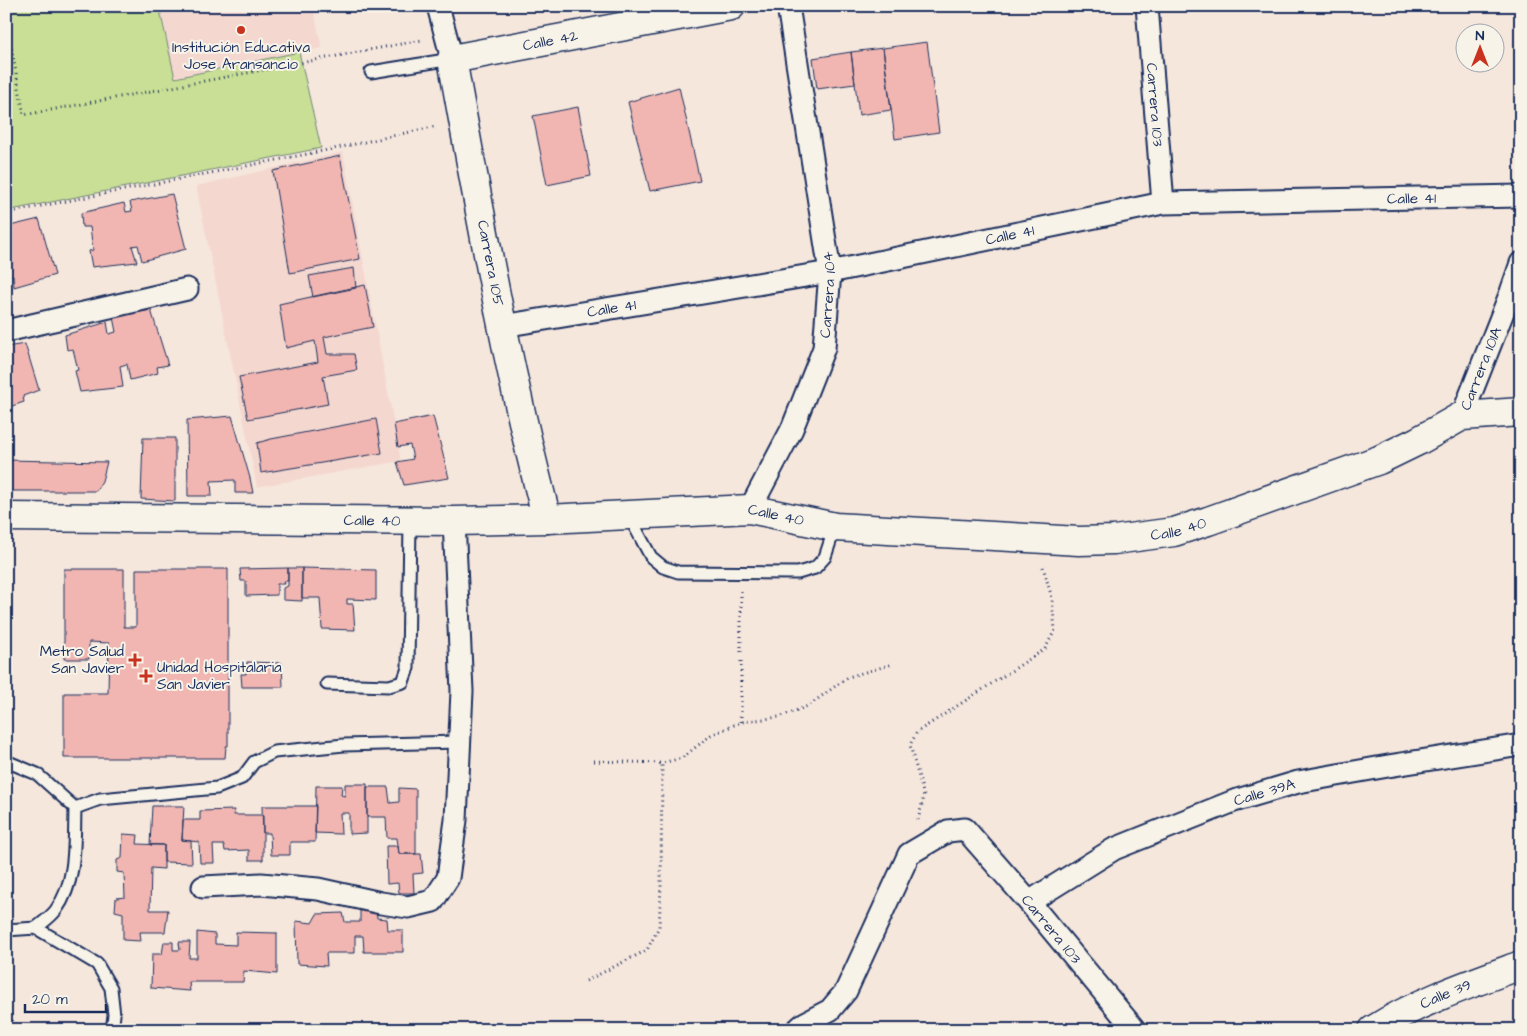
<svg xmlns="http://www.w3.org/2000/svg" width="1527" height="1036" font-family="'Architects Daughter',sans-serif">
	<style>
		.built { fill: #f4d8d0 }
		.green { fill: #c8df95; stroke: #72877a }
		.building { fill: #f1b6b1; stroke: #1b2f5e }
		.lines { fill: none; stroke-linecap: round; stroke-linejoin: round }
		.lane-casing { stroke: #1b2f5e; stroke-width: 15 }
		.street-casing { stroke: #1b2f5e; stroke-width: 25 }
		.secondary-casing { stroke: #1b2f5e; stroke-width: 31 }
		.path { stroke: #1b2f5e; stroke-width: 3; stroke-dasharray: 1 4; stroke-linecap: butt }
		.lane { stroke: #f7f3e8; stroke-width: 11 }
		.street { stroke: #f7f3e8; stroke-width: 21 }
		.secondary { stroke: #f7f3e8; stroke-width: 28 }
		.poi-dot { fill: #c8321e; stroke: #f7f3e8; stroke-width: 2 }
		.labels { text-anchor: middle; stroke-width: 4; stroke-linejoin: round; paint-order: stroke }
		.street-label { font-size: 15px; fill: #1b2f5e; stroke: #f7f3e8 }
		.poi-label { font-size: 15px; fill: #1b2f5e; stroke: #f7f3e8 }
	</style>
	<rect width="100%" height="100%" fill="#f6e7dd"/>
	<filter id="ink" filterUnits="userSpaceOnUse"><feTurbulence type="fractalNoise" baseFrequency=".02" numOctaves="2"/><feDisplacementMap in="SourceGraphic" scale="10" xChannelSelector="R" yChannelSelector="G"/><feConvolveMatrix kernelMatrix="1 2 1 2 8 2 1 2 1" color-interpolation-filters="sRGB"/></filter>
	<g filter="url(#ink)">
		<path class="built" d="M160,6H313L322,48L174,78Z
			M343,152L401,461L257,487L196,186Z"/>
		<path class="green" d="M6,6H159L175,78L299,52L321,148L6,211V119L10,109L6,86Z"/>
		<path class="building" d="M927,42L939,132L895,139L883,48Z
			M883,48L891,110L859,115L851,52Z
			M851,52L855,84L817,89L813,58Z
			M679,87L700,181L650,191L628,102Z
			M578,107L591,176L547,185L533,116Z
			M340,156L360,259L290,273L273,171Z
			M172,194L186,249L142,261L138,245L132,246L137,262L92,267L89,251L93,250L90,227H82L81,213L124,203L126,212L132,211L130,202Z
			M39,219L55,275L14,287L13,275L6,277V227Z
			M354,268L356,288L313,297L309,276Z
			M365,285L373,327L324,337L327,354H354L357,370L323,376L328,404L248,419L239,377L318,362L315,341L286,348L279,304Z
			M151,310L168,365L157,367L158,373L130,380L127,364L120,366L123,387L80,392L75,371L78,370L73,349L67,350L65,335L107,322L109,334L116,332L113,317Z
			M25,344L39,390L23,396L24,402L6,408V347Z
			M232,416L250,478L253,493H235V480L211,481L212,496H188L187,420Z
			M433,416L449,478L404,485L397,462L413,459L410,445L398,447L394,424Z
			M376,419L382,453L261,473L257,443L271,439Z
			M143,438H175V501L141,499Z
			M6,460L107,462L102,481L96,491H8Z
			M288,568V581H283L284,584H277V595L246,596V581H241L240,569Z
			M288,568H302V601L283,600V588L288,586Z
			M302,568L376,570V600L347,599V604H353L355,630L322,629L320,598H302Z
			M64,569H124V627H136V569H228V746H226L225,758H64V693H108L109,643L89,642V659H64Z
			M247,662L282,663L283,687H242L241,674H246Z
			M345,784H367V833L349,834V813H340L341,834L315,833L316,786H342L341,795L345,796Z
			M367,787H388L390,803L399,802V788L416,789V854H399L397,838H387L386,817H367Z
			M152,806H184L182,840L191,841L192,863L164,862V845H150Z
			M262,806H316L315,842H290V855H271L270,833H263Z
			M234,810V815H263V860H249V850L225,851L224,845H213L214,863H200L199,842L182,840L183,820H200V811Z
			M123,834L138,835L137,844L164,845V869L151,868L150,910H168L165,932H140L141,941L123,940V913L115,911L116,898L125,897L124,873L117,872V860L122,858Z
			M386,846H398L399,854H421L423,873L413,874L414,893H399L398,883L387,884Z
			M360,910H376L377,918L387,919L388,930H403V952H364L363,936H355V953H326L327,966L297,964L296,921L312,923L317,914L343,913L345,922H360Z
			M197,932L215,934V944L236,945V932L277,933V974L244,971L243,982H189L190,991L151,988L152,954H162L164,942H173V950H180L179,942H190L189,958H197Z"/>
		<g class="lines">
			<defs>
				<path id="lane" d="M371,72L452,59
					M629,516L651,557L663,567L678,572L798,573L815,568L825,557L835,527
					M327,684L389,686L403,682L408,668L410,521
					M6,761L37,774L75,808
					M6,930L36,928
					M112,1030L114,1015L111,988L97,964L36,928C42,923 51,917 56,910C77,881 74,843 75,808L100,799L217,788L242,778L254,762L274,752L344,745L458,742"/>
				<g id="street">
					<path d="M438,6L452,59"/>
					<path id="s1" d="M1147,6L1163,203"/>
					<path id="s2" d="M503,326L830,272L1163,203L1521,196"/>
					<path d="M6,331L187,289"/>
					<path id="s3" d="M1462,416L1511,292L1521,263"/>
					<path id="s4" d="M750,509L792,429L824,348L830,272L788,6"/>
					<path d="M203,887L261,884L318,889L381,903L408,907L433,901L448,878L456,820L462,691L454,521"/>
					<path id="s5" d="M1029,902L1114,849L1234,801L1298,782L1388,766L1521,745"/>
					<path id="s6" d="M797,1030L805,1023L830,1010L846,991L909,854L948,831L965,829L1029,902L1135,1030"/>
				</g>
				<g id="secondary">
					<path id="s7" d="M6,517L454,521L547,519L750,509L835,527L1079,541L1114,540L1174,532L1208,521L1379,460L1418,441L1462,416L1521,412"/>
					<path id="s8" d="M547,519C507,368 480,213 452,59L731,6"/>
					<path id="s9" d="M1373,1030C1417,1002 1472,983 1521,965"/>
				</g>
			</defs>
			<use href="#lane" class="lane-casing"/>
			<use href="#street" class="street-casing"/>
			<use href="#secondary" class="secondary-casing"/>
			<path class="path" d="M6,19L24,115L422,40
				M6,213L333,149L437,126
				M741,591V722
				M594,761L662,763L682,758L711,735L741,722L779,717L808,706L848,677L893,664
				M918,820L924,796L910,745L917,732L1045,649L1055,630L1052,598L1043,567
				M586,981L647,950L659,927L661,887L662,763"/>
			<use href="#lane" class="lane"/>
			<use href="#street" class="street"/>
			<use href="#secondary" class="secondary"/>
		</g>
	</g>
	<g class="poi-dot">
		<circle cx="241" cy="30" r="5"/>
		<path d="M132.5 652.5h5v5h5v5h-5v5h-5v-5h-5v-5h5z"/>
		<path d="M143.5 668.5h5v5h5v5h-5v5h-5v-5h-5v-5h5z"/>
	</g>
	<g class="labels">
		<g class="street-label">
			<text dy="5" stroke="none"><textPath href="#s8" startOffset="570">Calle 42</textPath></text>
			<text dy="5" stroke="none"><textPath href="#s1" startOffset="99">Carrera 103</textPath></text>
			<text dy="5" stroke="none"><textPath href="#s2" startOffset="920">Calle 41</textPath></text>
			<text dy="5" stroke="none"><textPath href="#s2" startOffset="515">Calle 41</textPath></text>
			<text transform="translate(491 263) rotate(79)" y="5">Carrera 105</text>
			<text dy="5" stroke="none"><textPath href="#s4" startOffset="231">Carrera 104</textPath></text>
			<text dy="5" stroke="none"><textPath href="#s2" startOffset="110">Calle 41</textPath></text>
			<text dy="5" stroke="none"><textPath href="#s3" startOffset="51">Carrera 101A</textPath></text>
			<text dy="5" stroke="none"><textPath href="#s7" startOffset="771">Calle 40</textPath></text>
			<text dy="5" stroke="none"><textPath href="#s7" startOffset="366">Calle 40</textPath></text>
			<text dy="5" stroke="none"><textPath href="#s7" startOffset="1176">Calle 40</textPath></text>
			<text dy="5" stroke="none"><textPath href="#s5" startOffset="261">Calle 39A</textPath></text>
			<text dy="5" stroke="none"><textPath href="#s6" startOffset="409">Carrera 103</textPath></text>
			<text dy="5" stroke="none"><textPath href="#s9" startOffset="81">Calle 39</textPath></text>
		</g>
		<g class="poi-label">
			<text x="241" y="52">Institución Educativa<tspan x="241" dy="17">Jose Aransancio</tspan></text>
			<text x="124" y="656" text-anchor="end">Metro Salud<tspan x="124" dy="17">San Javier</tspan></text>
			<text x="157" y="672" text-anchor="start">Unidad Hospitalaria<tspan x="157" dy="17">San Javier</tspan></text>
		</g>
	</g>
	<rect width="1527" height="1036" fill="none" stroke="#f7f3e8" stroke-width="25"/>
	<rect x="12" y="12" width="1502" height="1011" fill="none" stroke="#1b2f5e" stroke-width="2" filter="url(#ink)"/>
	<g transform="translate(1480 48)"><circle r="24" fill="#f7f3e8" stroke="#9fa5b1"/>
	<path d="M0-4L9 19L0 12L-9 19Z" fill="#c8321e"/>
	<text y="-8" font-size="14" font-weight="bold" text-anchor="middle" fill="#1b2f5e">N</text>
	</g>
	<path d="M25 1004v8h81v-8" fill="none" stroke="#1b2f5e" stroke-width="2.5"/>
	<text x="32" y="1004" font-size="15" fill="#1b2f5e" stroke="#f7f3e8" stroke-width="4" paint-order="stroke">20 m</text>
</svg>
